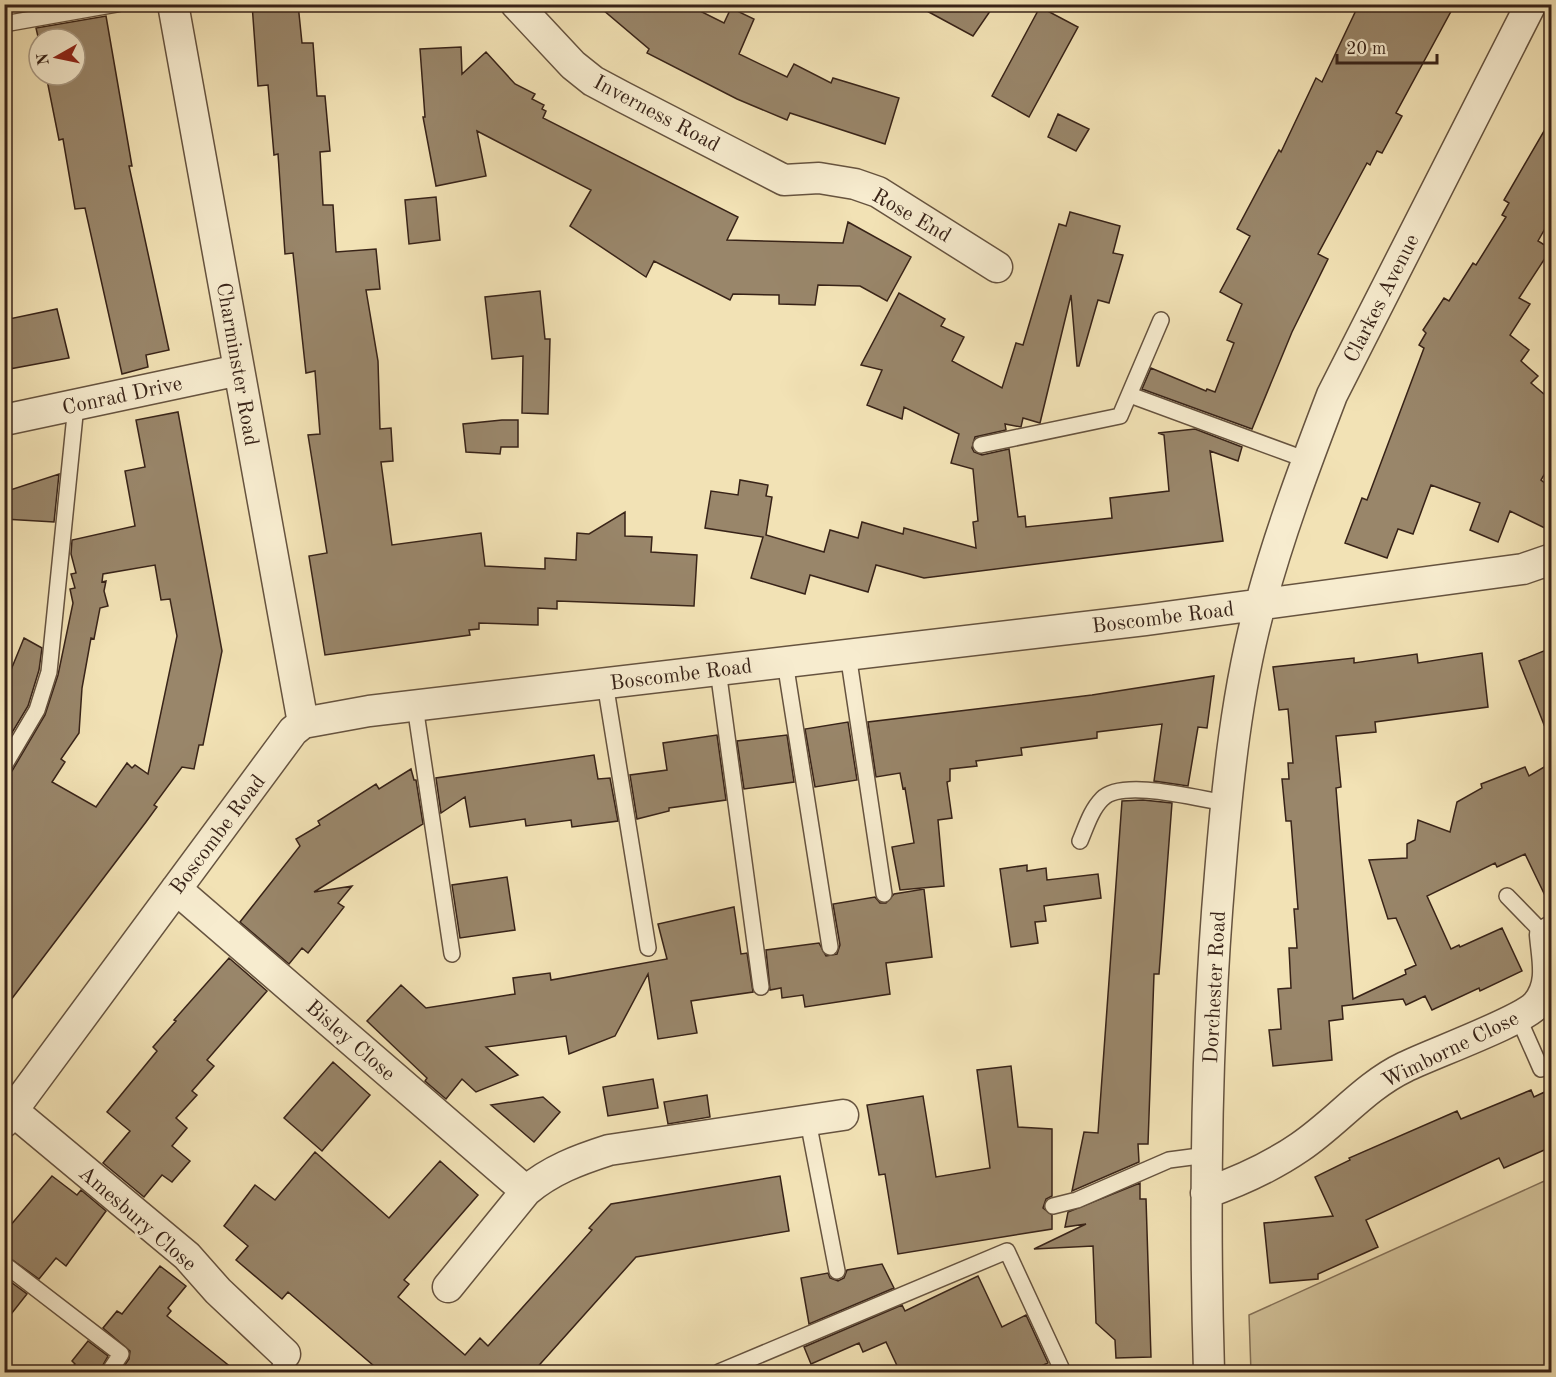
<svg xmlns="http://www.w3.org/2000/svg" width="1556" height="1377" font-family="'Old Standard TT',serif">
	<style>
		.green { fill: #d2c29a; stroke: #857259; stroke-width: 1.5 }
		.building { fill: #99866a; stroke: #382318; stroke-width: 1.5; fill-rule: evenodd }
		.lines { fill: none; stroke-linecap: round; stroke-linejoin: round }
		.service-casing { stroke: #66533f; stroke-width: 18 }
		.minor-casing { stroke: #66533f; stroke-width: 33 }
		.service { stroke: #f7eccf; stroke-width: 15 }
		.minor { stroke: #f7eccf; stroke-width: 30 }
		.labels { text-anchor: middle; stroke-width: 6; stroke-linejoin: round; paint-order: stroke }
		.street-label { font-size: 21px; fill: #382318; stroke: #f7eccf }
	</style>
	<rect width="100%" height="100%" fill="#f2e2b5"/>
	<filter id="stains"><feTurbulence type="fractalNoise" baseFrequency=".00333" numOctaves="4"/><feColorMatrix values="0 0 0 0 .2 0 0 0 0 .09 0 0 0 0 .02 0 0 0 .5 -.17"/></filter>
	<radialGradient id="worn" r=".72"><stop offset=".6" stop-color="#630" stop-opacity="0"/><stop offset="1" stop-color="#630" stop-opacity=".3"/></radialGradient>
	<path class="green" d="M1551,1178V1372H1251L1249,1315Z"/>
	<path class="building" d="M252,4H298L302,43H313L317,96H325L330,151L320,152L323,205H333L336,252L376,249L380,289L366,290L378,361L380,429L391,428L393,461L381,462L392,545L481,533L485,566L545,569V558L576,560L577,533L589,534L625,512V536L652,537L651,552L697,555L694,606L557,601V609L538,608V625L479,623V629L469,630L470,635L325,655L309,556L327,553L308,435L320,434L315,371L306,373L293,253L285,254L278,154L274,155L268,85L258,86Z
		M596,4H686L724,23L731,8L754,19L739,54L787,77L794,64L831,83L833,78L899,98L885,144L790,113L787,120L737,99L647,53L649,49Z
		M914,4H995L973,36Z
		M1359,4H1455L1396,113L1402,116L1382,153L1377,151L1370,165L1367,163L1318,254L1328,259L1292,332L1252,429L1142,389L1151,368L1206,391L1207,389L1215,392L1234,343L1227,340L1242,304L1220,292L1250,236L1237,229L1279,150L1281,152L1316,78L1322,82Z
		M1040,7L1078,27L1029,117L992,96Z
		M106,16L132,166H129L169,350L146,355L148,367L122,374L85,208L75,209L63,139L59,140L46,75H75V39L39,41L36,28Z
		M461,47L462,74L486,52L515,84L535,94L532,99L544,105L542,109L546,111L543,118L738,217L727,240L843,243L848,222L911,257L887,301L860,286L818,285L815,305L779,304V295L733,294L730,300L654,261L646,277L570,226L591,190L477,131L486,176L436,186L423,117H425L420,49Z
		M1058,114L1089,129L1076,151L1048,137Z
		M1551,119V218L1538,241L1551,249L1519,298L1530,304L1510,335L1529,350L1521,361L1538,376L1531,383L1551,400V463L1541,480L1551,488V531L1510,511L1498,542L1470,530L1480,503L1431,485L1413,534L1398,529L1387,558L1345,543L1362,498L1367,500L1424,348L1419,345L1426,333L1423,330L1444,298L1449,301L1473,263L1476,265L1506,217L1502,215L1509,203L1504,200Z
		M436,197L440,240L409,244L405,200Z
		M1070,212L1120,226L1113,253L1123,255L1109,303L1098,300L1079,366H1077L1071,295L1040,423L1023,418L1021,427L1005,424L1006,430L975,437L972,448L974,452L982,455L1009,449L1018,517L1025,516L1026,527L1112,518L1110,498L1169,491L1164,435L1158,433L1195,429L1242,447L1238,461L1210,451L1223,541L924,578L876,565L868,592L810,575L805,594L751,578L763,537L705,528L711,491L738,495L740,480L768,485L766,496L772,497L766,535L824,552L830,530L858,538L862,522L903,534L904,528L976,548L973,522L978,521L973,469L951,463L959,434L904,407L902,419L867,405L882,370L861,365L899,293L945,319L941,326L964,337L952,361L1002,388L1016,343L1023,345L1059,224L1066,226Z
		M540,291L545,339H550L548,414L522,413L523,356L492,359L485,297Z
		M57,309L69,358L4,370V320Z
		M178,412L222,651L203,745H199L194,769L182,767L154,805L157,807L146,822L4,1009V776L12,771L45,715L58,675L73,603L70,589L75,588L71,574L76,573L71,554L72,540L135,526L125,471L145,467L136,420ZM155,565L161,600L170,599L177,636L148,774L135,765L132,768L127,763L96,807L52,782L65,762L61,759L79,733L82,688L91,638L94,639L100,608L108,606L104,591L106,581L102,582L103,574Z
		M502,420H518V447H501L500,454L466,452L463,424Z
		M59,474L54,522L4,519V492Z
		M24,638L42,648L39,670L28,706L4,746V687Z
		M1551,648V740H1550L1519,661Z
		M1482,653L1488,707L1375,722L1376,732L1336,736L1341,787L1336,788L1353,999L1406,974L1405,970L1416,965L1396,918L1388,919L1369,860L1407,858V844L1415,840L1418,820L1450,832L1457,802L1482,788L1481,784L1525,767L1529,776L1551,763V908L1525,854L1497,867L1495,863L1427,896L1451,949L1459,945L1460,947L1502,928L1522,971L1480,991L1479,988L1432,1010L1425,996L1406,1005L1403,999L1342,1006L1343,1019L1329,1021L1332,1060L1273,1066L1269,1030L1281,1029L1278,989L1291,988L1289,948H1297L1294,909H1298L1291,821H1286L1282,779H1289L1288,763H1293L1288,709L1279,710L1273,667L1354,658V663L1417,654L1418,663Z
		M1214,676L1207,728L1198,727L1188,786L1154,781L1162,724L1097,732V738L1021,748L1022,755L976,761L977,766L950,769V781L947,782L952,818L938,820L944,886L900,890L892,847L914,843L905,788L903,789L900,773L876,777L868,722L1092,695Z
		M848,722L857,780L815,787L805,729Z
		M717,735L726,800L669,808V811L637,819L630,775L667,770L663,743Z
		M787,735L794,782L744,789L737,741Z
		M594,755L598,779L610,778L618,821L572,827L571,820L526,826L525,819L470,827L465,797L441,813L436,778Z
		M411,769L414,780H416L423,824L314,892L352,886L338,903L344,907L308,953L302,948L289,964L240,922L300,846L296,839L320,825L318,821L376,784L379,789Z
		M1143,800L1172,803L1159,974H1154L1148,1144H1138L1139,1162L1072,1191L1084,1132L1098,1133L1122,801Z
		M1027,865V871L1046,868L1047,880L1098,874L1101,898L1044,906L1046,921L1035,922L1038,943L1011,947L1000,869Z
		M507,877L515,930L460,938L452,885Z
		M924,889L932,957L886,963L890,994L805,1007L803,995L782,998L781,988L770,990L766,950L819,943L826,956L837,954L840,945L833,904L875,897L880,903H886L894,894Z
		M734,907L741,954L747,953L753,992L691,1001L697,1033L658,1039L648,974L615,1036L569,1054L566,1036L486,1047L518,1075L476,1092L462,1079L446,1099L425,1081L427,1078L367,1021L401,985L426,1008L515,994L513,978L550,973L551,980L667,959L658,924Z
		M229,958L267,991L207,1060L214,1066L192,1091L197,1095L176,1118L187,1128L172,1146L190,1161L172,1182L162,1175L144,1197L103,1163L130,1131L107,1112L157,1051L153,1047L176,1021L174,1020Z
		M333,1062L370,1095L322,1151L284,1118Z
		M1011,1066L1018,1127L1052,1129V1196L1046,1199L1043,1208L1052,1215V1229L898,1254L885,1174L879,1175L867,1105L923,1096L936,1177L990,1168L977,1070Z
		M653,1079L658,1108L608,1116L603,1087Z
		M1551,1089V1147L1504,1168L1499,1158L1366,1220L1378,1247L1318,1274V1279L1270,1283L1264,1223L1333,1216L1315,1177L1350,1160L1349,1158L1457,1111L1461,1119L1531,1090L1534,1097Z
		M707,1095L710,1117L668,1124L664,1102Z
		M543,1097L560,1112L534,1142L491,1105Z
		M315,1152L389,1218L440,1161L478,1195L404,1280L409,1284L398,1297L465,1355L480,1338L488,1346L592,1230L589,1228L611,1204L780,1176L789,1231L636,1257L533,1372H381L288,1292L282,1299L236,1260L248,1246L224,1226L255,1185L275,1200Z
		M52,1176L77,1195L81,1190L106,1211L66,1266L56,1258L39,1279L4,1254V1233Z
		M1140,1183V1199H1146L1151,1357L1116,1358L1115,1340L1096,1323L1093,1246L1034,1249L1086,1224L1065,1227L1068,1212Z
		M882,1264L894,1288L809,1324L801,1278L828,1273L830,1278L838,1281L844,1278L847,1270Z
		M160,1266L186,1286L168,1308L171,1311L167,1316L237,1372H120L129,1359L130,1351L103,1328L117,1311L122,1314Z
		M978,1276L1002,1327L1026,1315L1048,1363L1028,1372H900L886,1342L863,1352L859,1343L811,1364L804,1347L902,1305L905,1311Z
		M4,1277L27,1294L4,1323Z
		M88,1341L108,1356L99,1372H68L75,1364L72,1361Z"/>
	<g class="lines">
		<defs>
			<path id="service" d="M4,24L117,4
				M1130,395L1307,460
				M981,445L1120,416L1161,320
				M848,654L884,894
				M785,662L830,947
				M718,670L761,987
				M605,683L648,948
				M415,706L452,954
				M4,766L37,710L49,672L76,405
				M1080,841C1086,827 1091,810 1102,799C1122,778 1199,799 1226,803
				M1507,896L1545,935
				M1518,1017L1541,1069
				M808,1121L837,1271
				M1053,1206L1077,1200L1169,1160L1207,1155
				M4,1264L121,1354L109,1372
				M278,1372L285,1354
				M719,1372L1007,1251L1063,1372"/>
			<path id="minor" d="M173,4L303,723
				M516,4L573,65L593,81L623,97L784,180L819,178L855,184L878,192L997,267
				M4,420L239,370
				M176,889L526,1191C551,1170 578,1160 609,1150L843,1115
				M13,1111L187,1256L218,1291L285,1354
				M4,1122L293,731L303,723L369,711L1145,620L1523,569L1552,559
				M1206,1193C1240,1181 1271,1167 1300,1147C1337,1122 1365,1086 1405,1067C1431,1054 1523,1021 1537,1004C1554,984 1547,959 1545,935L1552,931
				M448,1287L526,1191
				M1209,1372C1204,1206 1206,1039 1220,874C1227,786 1237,687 1261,602C1280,532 1306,463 1332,395L1531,4"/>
		</defs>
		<use href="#service" class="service-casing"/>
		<use href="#minor" class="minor-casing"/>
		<use href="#service" class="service"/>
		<use href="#minor" class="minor"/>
	</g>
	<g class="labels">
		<g class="street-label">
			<text transform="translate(657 113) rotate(28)" y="7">Inverness Road</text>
			<text transform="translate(912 215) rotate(30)" y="7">Rose End</text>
			<text transform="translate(1381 298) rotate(-63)" y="7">Clarkes Avenue</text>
			<text transform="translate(238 364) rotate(80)" y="7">Charminster Road</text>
			<text transform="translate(122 395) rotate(-12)" y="7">Conrad Drive</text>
			<text transform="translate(1163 617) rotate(-7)" y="7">Boscombe Road</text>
			<text transform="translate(681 674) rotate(-7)" y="7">Boscombe Road</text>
			<text transform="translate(217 834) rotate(-53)" y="7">Boscombe Road</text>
			<text transform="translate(1214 987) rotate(-87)" y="7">Dorchester Road</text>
			<text transform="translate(351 1040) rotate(41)" y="7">Bisley Close</text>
			<text transform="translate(1450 1049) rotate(-26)" y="7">Wimborne Close</text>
			<text transform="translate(138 1218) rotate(41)" y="7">Amesbury Close</text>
		</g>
	</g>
	<rect width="1556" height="1377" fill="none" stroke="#f2e2b5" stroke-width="24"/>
	<rect x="6" y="6" width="1544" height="1365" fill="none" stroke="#382318" stroke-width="3"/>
	<rect x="12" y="12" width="1532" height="1353" fill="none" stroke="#382318" stroke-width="1.5"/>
	<g transform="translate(57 57) rotate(261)"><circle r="28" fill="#f7eccf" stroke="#ab9c86" stroke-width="1.5"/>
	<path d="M0-4.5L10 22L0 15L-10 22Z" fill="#8f2418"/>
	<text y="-9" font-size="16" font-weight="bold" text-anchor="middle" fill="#382318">N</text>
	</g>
	<path d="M1337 54v9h100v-9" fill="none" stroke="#382318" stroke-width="3"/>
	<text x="1346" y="54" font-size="18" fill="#382318" stroke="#f7eccf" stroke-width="4.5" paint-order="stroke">20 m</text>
	<rect width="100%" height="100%" filter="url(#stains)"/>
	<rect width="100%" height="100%" fill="url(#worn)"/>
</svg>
